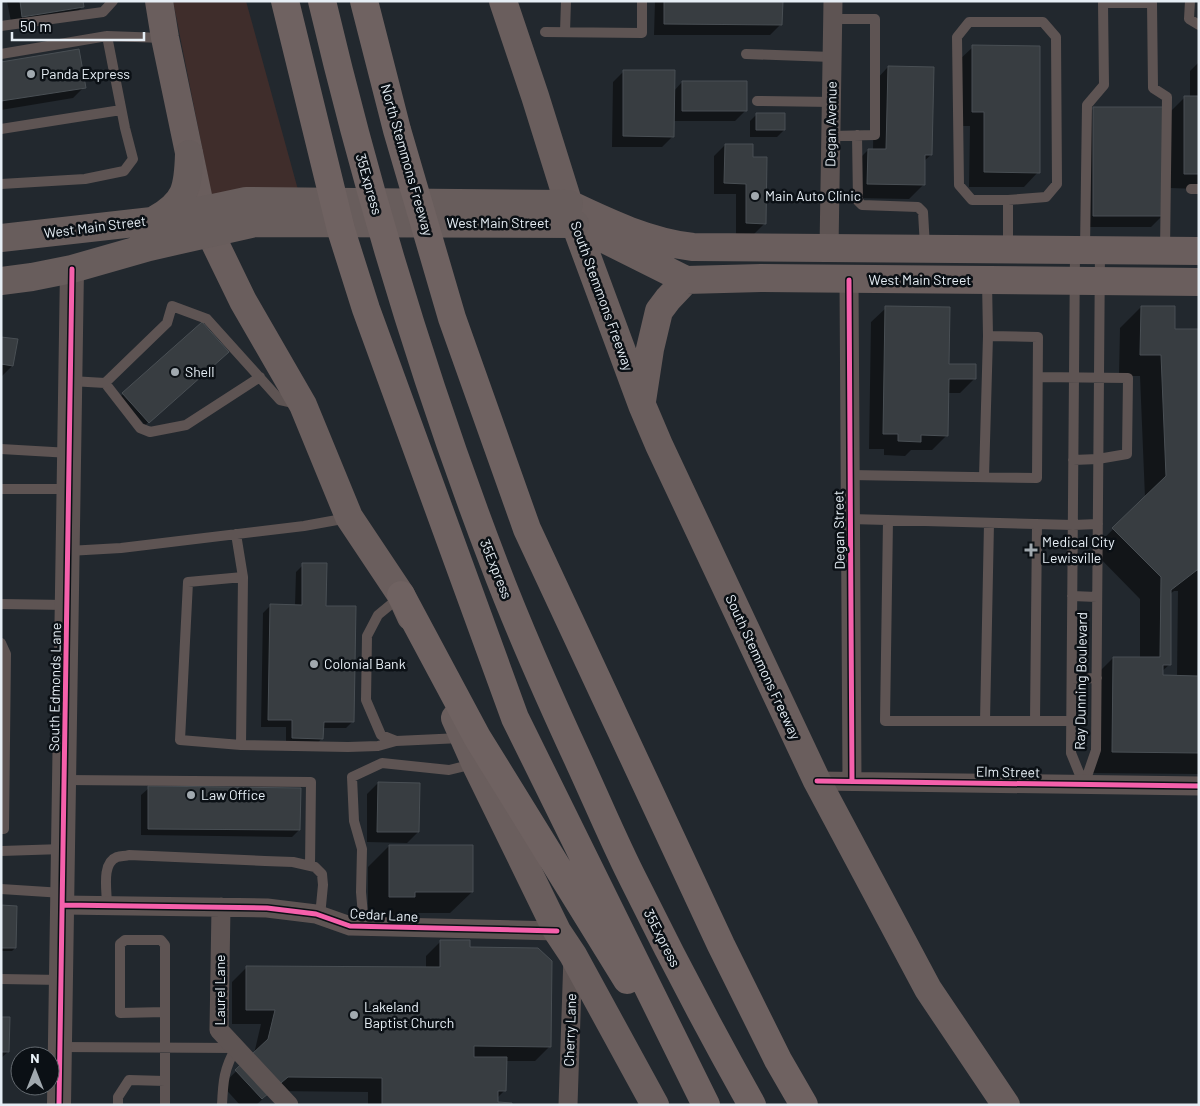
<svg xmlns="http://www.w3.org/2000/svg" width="1200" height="1106" font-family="Barlow,sans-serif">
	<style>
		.green { fill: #3f2d2b }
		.shadow { fill: #0007; fill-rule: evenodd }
		.building { fill: #383d41; stroke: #494f54; fill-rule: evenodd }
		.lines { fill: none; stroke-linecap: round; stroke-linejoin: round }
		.service { stroke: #5e5453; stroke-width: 10 }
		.minor { stroke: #5e5453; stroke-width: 19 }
		.tertiary { stroke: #5e5453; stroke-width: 24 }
		.secondary { stroke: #6a5e5d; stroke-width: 28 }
		.primary { stroke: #685d5c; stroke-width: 28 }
		.motorway { stroke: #6f6261; stroke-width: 28 }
		.cycleway-casing { stroke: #0b1015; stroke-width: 8 }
		.cycleway { stroke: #f560ab; stroke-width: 5 }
		.poi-dot { fill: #a1a9af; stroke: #0b1015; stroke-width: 2 }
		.labels { text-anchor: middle; stroke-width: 5; stroke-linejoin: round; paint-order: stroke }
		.poi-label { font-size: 14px; fill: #e6eef5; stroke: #0b1015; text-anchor: start }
		.street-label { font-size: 14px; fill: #e6eef5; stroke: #0b1015 }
	</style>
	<rect width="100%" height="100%" fill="#22282e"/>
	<path class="green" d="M173,1H246L300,197L218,228Z"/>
	<path class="shadow" d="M7,1H82L83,6L72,17L12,27Z
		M655,1H781V24L770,35H654Z
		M973,47L1038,172L1024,187H969L970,126H958V61Z
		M1199,62V189L1170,188V112L1185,97H1190V71Z
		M1,63L84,87L73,98L1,110Z
		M888,67L931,155L924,161V184L909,199L853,198V165L868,150L873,151L874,82Z
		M624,71L673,92L682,82L746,110L735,121H673V136L662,147H612L613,82Z
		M1094,108L1162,216L1151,227H1083V119Z
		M757,114L784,130L777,137H750V121Z
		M725,145L751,158L765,223L754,234H736V194H714V156Z
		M1141,307L1174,330H1199V774L1091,773L1092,679L1113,658H1140V599L1092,550L1145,498L1140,376H1119L1120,328ZM1174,591H1178L1177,677H1161V672L1169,665L1170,594Z
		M886,308L948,365L974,379L960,393H948L947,435L932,450H911L905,456L884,455V449H869L871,322Z
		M202,324L227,352L145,425L120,397Z
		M1,338L12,366L1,377Z
		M303,565L353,721L346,728H322V738L315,746L286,745V727H261L263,613L270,606H295L296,572Z
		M378,783L418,832L407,843L367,842V794Z
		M149,788L299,830L292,837L141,835V795Z
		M389,846L472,892L450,913H397L392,918H368V867Z
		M1,907L15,948L12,951H1Z
		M441,941L468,949L550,1046L535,1061H505V1090L496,1099V1104L511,1105H368V1092L272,1091L256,1105H240L222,1085L254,1054L261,1024H232V982L246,968L426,969V956Z
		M1,1019L8,1052L1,1058Z"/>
	<path class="building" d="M20,1H83L84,7L22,17Z
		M664,1H783L782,25L664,24Z
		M972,45L1040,46V173L984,172V112H972Z
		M79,49L86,88L1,101V62Z
		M888,66L934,67L932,155H925V185L867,184L868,149H886Z
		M623,70H675L674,137L623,136Z
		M682,81H747V111H682Z
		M1184,96H1199V174H1184Z
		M1093,107H1163V216H1093Z
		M756,113H785V130H756Z
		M725,144H753V157H767L766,224L746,223V184L724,183Z
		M885,306L950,307L949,364H976V379H949L948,436L921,435V442L898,441V434H883Z
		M1141,306H1175V329H1199V753L1112,752L1113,657H1160L1161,577L1112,528L1166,476L1161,355H1140ZM1197,570H1199L1198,676L1163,675V665H1171V590Z
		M202,322L229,352L149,423L122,393Z
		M1,337L18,339L13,366L1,364Z
		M302,563H327L326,606H356L354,722H324L323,739L292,738V720H268L270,604L302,605Z
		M378,782L420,783L419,832H377Z
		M148,786L301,788L300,830L148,829Z
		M389,845H473V892H415V897H389Z
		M1,905L17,906L16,948H1Z
		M440,940H470V947L538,948L552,961L551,1047L474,1046V1057H507L506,1091H498V1102L512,1103V1105H382V1078L288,1077L262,1099L235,1070L268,1039L275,1010H246V966L440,967Z
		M1,1017H10L9,1052H1Z"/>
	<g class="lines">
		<path class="service" d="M1190,1L1189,19L1199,25
			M1,26L103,12L113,1
			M545,32L642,33V1
			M565,32L566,1
			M1,54L107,36
			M746,54L832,57
			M757,101L832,102
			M1,129L121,110
			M857,135L858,201L862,205L918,207L923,212L925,247
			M831,136L875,135V19H833
			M1,184L85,179L124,171L133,159L125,128L107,36L163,38
			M1191,189H1199
			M1008,200H972L959,185L957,37L969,22H1043L1056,37L1057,184L1046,197L1008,200V248
			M1085,249L1087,105L1104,85L1103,3H1152L1153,88L1167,97L1165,250
			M1075,250L1071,753L1084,785
			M1038,377L1128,378L1127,454L1098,459L1073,460
			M71,381L105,383L167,323L172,306L207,319L280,400L298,404
			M105,383L140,428L150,432L186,425L260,377
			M1,449L70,453
			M850,475L1037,478L1038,337L988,336L987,281
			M984,477L988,336
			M1,489H68
			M850,519L1073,525L1098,524
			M888,520L885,721H1071
			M236,534L243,577L241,745L180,740L188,582L243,577
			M68,551L121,548L304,526L348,518
			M1072,596L1097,597
			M1,604L67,605
			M1,643L6,654L4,829H1
			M1072,679L1097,678
			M985,721L989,523
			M1035,721L1037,524
			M396,741L381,735L366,700L367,636L378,615L401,596
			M241,745L348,747L378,746L396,741L461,738
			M65,780L311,782L310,866
			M1084,785L1096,750L1100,250
			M1,851L63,849
			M1,889L63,893
			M107,905C107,891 101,863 117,857C121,856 126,856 129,855L265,861L293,862L315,867L322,874L323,885L320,916
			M364,927L361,892L362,849L354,821L352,777L382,763L449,770L474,764
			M1,979L62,980
			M165,1012L120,1013V944L125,940H161L165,945V1105
			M60,1047L236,1048C224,1068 223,1082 222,1105
			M118,1105V1097L129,1080L165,1081"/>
		<path class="minor" d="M829,248L833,1
			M849,280L852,781
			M817,781L1199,786
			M63,905L267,908L316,914L350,926L557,931
			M221,907L219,1030L289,1105
			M568,1105L573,956"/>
		<path class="tertiary" d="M59,1105L72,269"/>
		<path class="secondary" d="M159,1L165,38L201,210L210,233L243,301L303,405L349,517L401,595L411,617
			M503,1L535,96L575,224L642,405L659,445L817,781L928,989L1006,1105
			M569,204C609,223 649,242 693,247L1199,251
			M594,234L686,280L761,278L1199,282
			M642,401L650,349L659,311L668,299L686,280
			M455,718L475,763L557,931L573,955L655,1105"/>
		<path class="primary" d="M156,219C186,202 188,188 189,154
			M1,238L152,221L246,201L569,204
			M1,281L32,277L72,269L149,247L255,223L575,224"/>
		<path class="motorway" d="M285,1L341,230L366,309L515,718L706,1105
			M322,1C367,191 423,378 493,561C519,630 549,697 580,764C598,803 615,844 635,883C672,958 711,1032 752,1105
			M364,1L397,130L452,318L527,529L721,945L778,1060L804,1105
			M401,595L477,737L627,980"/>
		<defs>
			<path id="cycleway" d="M849,280L852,781
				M817,781L1199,786
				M63,905L267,908L316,914L350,926L557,931
				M59,1105L72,269"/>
		</defs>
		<use href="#cycleway" class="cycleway-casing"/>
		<use href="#cycleway" class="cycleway"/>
	</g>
	<g class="poi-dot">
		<circle cx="31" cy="74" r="5"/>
		<circle cx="755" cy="196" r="5"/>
		<circle cx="175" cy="372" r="5"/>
		<path d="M1028.5 542.5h5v5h5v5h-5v5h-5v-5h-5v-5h5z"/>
		<circle cx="314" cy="664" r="5"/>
		<circle cx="191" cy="795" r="5"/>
		<circle cx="354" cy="1015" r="5"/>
	</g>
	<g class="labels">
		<g class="poi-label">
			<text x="41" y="79">Panda Express</text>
			<text x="765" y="201">Main Auto Clinic</text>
			<text x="185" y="377">Shell</text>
			<text x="1042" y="547">Medical City<tspan x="1042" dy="16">Lewisville</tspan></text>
			<text x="324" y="669">Colonial Bank</text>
			<text x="201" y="800">Law Office</text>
			<text x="364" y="1012">Lakeland<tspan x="364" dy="16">Baptist Church</tspan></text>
		</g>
		<g class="street-label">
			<text transform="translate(831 124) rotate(-89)" y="5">Degan Avenue</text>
			<text transform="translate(407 160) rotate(74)" y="5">North Stemmons Freeway</text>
			<text transform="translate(369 184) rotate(74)" y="5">35Express</text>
			<text x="498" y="228">West Main Street</text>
			<text transform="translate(95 227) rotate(-7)" y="5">West Main Street</text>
			<text x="920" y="285">West Main Street</text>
			<text transform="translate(602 296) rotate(70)" y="5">South Stemmons Freeway</text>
			<text transform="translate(839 530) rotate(-91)" y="5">Degan Street</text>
			<text transform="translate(496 569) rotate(68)" y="5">35Express</text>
			<text transform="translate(763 667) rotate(65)" y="5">South Stemmons Freeway</text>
			<text transform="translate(1081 681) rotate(-89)" y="5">Ray Dunning Boulevard</text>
			<text transform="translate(55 687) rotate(-89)" y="5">South Edmonds Lane</text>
			<text transform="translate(1008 772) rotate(1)" y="5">Elm Street</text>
			<text transform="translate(384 915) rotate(3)" y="5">Cedar Lane</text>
			<text transform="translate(662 938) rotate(63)" y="5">35Express</text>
			<text transform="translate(220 990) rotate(-90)" y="5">Laurel Lane</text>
			<text transform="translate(570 1030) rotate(-88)" y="5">Cherry Lane</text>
		</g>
	</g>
	<rect width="1200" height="1106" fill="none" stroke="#e6eef5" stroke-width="5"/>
	<g transform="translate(35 1071)"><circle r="24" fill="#0b1015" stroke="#63696f"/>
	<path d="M0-4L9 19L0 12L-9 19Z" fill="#a1a9af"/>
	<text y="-8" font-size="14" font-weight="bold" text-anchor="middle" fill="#e6eef5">N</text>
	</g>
	<path d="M12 32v8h132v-8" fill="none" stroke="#e6eef5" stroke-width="2.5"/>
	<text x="20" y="32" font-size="15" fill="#e6eef5" stroke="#0b1015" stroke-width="4" paint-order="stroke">50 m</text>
</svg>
